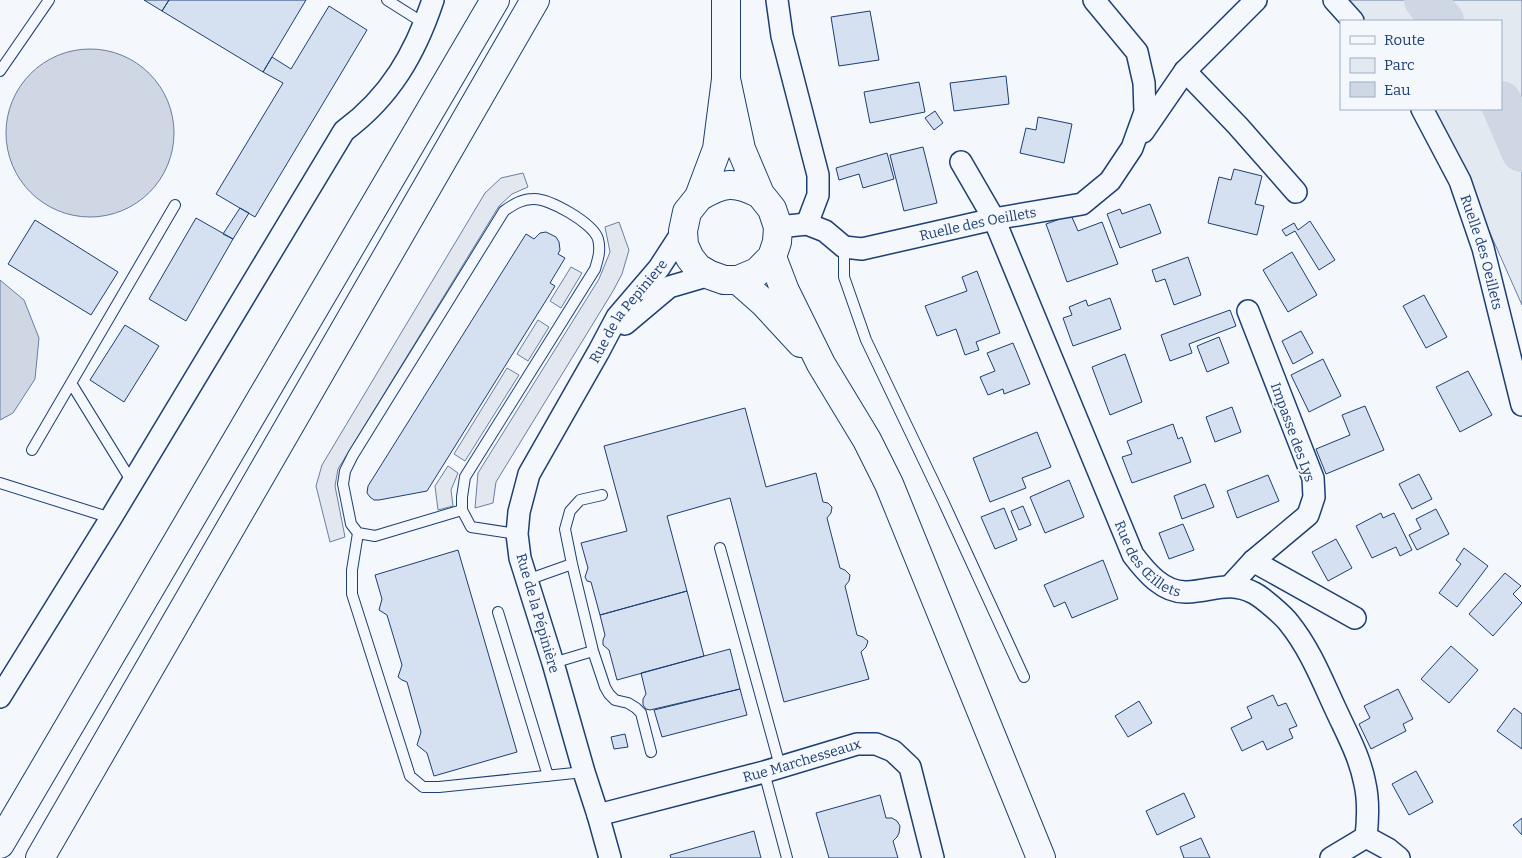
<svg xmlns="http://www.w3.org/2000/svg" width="1522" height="858" font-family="Bitter,serif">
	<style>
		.green { fill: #e3e9f0; stroke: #687fa3 }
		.parking { fill: #e3e8f0; stroke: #687fa3 }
		.water { fill: #cfd7e4; stroke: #687fa3 }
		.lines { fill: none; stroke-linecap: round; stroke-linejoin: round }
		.river { stroke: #cfd7e4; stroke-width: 42 }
		.building { fill: #d5e0f0; stroke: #1d3f73 }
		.lane-casing { stroke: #1d3f73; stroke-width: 12 }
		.street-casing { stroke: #1d3f73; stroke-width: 24 }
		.secondary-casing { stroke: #1d3f73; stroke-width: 30 }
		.highway-casing { stroke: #1d3f73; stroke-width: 30 }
		.lane { stroke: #f4f7fb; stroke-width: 10 }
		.street { stroke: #f4f7fb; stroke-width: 21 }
		.secondary { stroke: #f4f7fb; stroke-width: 28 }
		.highway { stroke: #f4f7fb; stroke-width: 28 }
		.labels { text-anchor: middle; stroke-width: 4; stroke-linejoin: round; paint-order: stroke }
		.street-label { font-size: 14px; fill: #1d3f73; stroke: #f4f7fb }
	</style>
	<rect width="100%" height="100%" fill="#f4f7fb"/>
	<path class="green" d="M1326,0H1522V305L1435,109H1501V21H1348Z"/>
	<path class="parking" d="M523,173L528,187L512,194L499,206L338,469L335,486L345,537L330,542L316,486L322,465L485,193L501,178Z
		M619,222L629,250L622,274L613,291L496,482L493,503L475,508L478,473L599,279L610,252L605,227Z
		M571,267L582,273L561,308L550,301Z
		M538,320L549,327L528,361L517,354Z
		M507,368L519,375L465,461L454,454Z
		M448,466L458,473L451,490L453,506L438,510L435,486Z"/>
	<path class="water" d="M6 133a84 84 0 1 1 168 0a84 84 0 1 1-168 0Z
		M0,280L24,300L39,338L35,379L13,413L0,420Z"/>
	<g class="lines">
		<path class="river" d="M1425,0L1443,21
			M1501,102L1522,151"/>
	</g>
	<path class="building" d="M144,0H169L162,11Z
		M169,0H306L263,72L162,11Z
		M329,6L367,30L255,217L216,194L283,83L263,72L272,57L291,69Z
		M870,11L879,60L839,66L831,17Z
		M1006,76L1009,104L954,111L950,83Z
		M919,82L925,112L870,123L864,92Z
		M935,111L943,123L934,130L925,118Z
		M1038,117L1072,124L1064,163L1020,153L1026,128L1036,130Z
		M923,147L937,203L904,211L890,155Z
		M887,153L894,179L863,188L859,174L839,180L836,168Z
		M1234,169L1262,176L1255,204L1264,206L1257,235L1208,223L1219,177L1231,180Z
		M1150,204L1161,233L1120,248L1107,214L1120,209L1122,214Z
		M240,208L249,213L233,239L223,234Z
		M1071,215L1078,231L1102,222L1118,264L1067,282L1046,224Z
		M196,218L233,239L186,321L149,299Z
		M35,220L118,272L91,315L8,264Z
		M1310,221L1335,260L1319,270L1295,231L1286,236L1282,230L1294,223L1298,230Z
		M546,232L556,237L559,242L560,250L558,254L565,258L550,283L555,286L427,491L379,500H374L370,497L367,493L368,486L526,234L534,239L540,233Z
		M1292,252L1317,295L1288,312L1263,270Z
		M1188,257L1201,295L1174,305L1165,279L1156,282L1152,270Z
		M977,271L1000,333L976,342L979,350L965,355L956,329L937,336L925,306L967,291L962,277Z
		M1424,295L1447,337L1426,348L1403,306Z
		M1110,298L1121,329L1073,346L1063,318L1072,315L1069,307L1086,300L1088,306Z
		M1230,310L1236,326L1189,344L1192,353L1170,361L1161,335Z
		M125,325L159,346L124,402L90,380Z
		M1301,331L1313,353L1293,364L1282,341Z
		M1219,337L1229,363L1207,372L1197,346Z
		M1013,343L1030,384L1004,394L1003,389L988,395L980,377L995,371L987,353Z
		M1125,354L1142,402L1110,415L1092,367Z
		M1323,359L1341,396L1309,412L1291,375Z
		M1468,371L1492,415L1460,432L1436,387Z
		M1365,406L1384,450L1326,474L1316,449L1350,435L1342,415Z
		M1232,407L1241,432L1215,442L1206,417Z
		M745,408L766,487L816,473L823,502L828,503L832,507L831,513L827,518L840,568L845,570L850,575L849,581L845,586L857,635L863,637L868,641L866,647L861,652L869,679L784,702L730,498L667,516L687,591L600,615L591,582L587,581L585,577L588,568L581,543L627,531L604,446Z
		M1173,424L1178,439L1182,437L1191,462L1132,483L1122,457L1132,454L1127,441Z
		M1037,432L1051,467L1022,478L1026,488L990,502L973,458Z
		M1419,474L1432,499L1412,509L1399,484Z
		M1268,475L1279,501L1237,518L1227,491Z
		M1069,480L1084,517L1045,533L1030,497Z
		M1205,484L1214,507L1182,519L1174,496Z
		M1023,506L1031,525L1019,530L1011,511Z
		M1004,508L1017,540L995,549L981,517Z
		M1436,509L1449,534L1417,550L1409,535L1421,529L1416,519Z
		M1381,513L1383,518L1394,513L1412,550L1400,556L1396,547L1372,558L1356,526Z
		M1183,524L1194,550L1169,559L1159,533Z
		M1336,539L1352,568L1328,581L1312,552Z
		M1464,548L1488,566L1457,607L1439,593L1461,564L1456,560Z
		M458,550L517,752L434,776L427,753L417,745L421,732L407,682L402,680L398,677L402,665L387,615L379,610L382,599L375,575Z
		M1103,560L1118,599L1072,618L1065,602L1054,607L1044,585Z
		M1505,573L1521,586L1513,594L1522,603L1493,636L1469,614Z
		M687,591L704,656L617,680L609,650L603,645V640L605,635L600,615Z
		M1451,646L1478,670L1449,703L1421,679Z
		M730,649L740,689L650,710L646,709L643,705V699L646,694L641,673Z
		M740,689L747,715L662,737L654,710Z
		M1398,689L1413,719L1403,724L1406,731L1371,749L1359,724L1370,718L1364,706Z
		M1273,695L1278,706L1286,703L1297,726L1289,729L1293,738L1267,750L1263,741L1242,751L1231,728L1252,718L1247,707Z
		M1139,701L1152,723L1128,737L1115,716Z
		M1514,708L1522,714V749L1497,731Z
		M625,734L628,747L614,749L611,737Z
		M1416,771L1433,802L1409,815L1392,784Z
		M1184,793L1195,817L1157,835L1146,811Z
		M880,795L886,818H892L897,821L900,826L899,833L897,837L893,841L898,858H829L816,813Z
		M1522,818V835L1513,825Z
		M754,831L761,858H671L670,855Z
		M1201,838L1210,858H1184L1180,847Z"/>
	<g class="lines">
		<defs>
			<path id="lane" d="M387,0L425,24
				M0,71L49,0
				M844,247V277L866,340L943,501L1024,677
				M71,383L132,482
				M32,450L175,205
				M0,483L111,518
				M602,495L580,500L570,511L565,529L572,564L593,651L605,687L609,694L615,700L628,703L636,708L641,713L651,752
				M462,510L375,536L358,533L351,524L343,484L345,471L353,455L504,211C514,204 522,199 533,199C549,198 593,223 598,239C601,250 598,259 595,269L465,477L462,497V510L471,527L517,534
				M358,533L352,570V594L410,776L423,787H439L584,772
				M720,548L780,766
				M527,580L572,564
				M498,612L548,776
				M553,663L593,651
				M764,772L787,858"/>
			<g id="street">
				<path d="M777,0L782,36L818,175V195L807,224"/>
				<path d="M1334,0L1353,21"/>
				<path d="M1185,71L1238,126L1296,192"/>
				<path id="s1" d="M1422,109L1460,181L1483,248L1522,405"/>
				<path d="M1143,132L1185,71L1256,0"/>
				<path id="s2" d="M961,162L994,219L1133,555C1146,572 1163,593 1187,592C1213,591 1229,580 1254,593C1262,597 1284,616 1289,623C1310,649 1322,680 1336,710C1347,734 1360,757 1365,784C1369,802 1368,819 1366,837L1388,849L1399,858"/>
				<path id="s3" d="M778,227L807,224L825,231L844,247L862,249L994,219L1082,204L1110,181L1132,148L1145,112L1144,83L1137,52L1094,0"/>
				<path d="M625,324L669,287L710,275"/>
				<path d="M1253,561L1355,618"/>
				<path d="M1231,585L1253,561L1308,515L1314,497L1313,478L1248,311"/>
				<path d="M0,697L111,518L344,131C390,97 415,54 433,0"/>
				<path id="s4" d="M598,815L764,772L857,744H876L893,751L910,767L933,858"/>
				<path id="s5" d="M610,858L598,815L584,772L553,663L520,558L517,534L519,512L529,474L599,351L617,317L659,268L683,231"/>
				<path d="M1331,858L1366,837"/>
			</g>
			<path id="secondary" d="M726,0V79L717,149L699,197L687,212L683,231L684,245L690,258L698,268L710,275L724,280H738L757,272L772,257L777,242L778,227L772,209L760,194L741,149L726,79
				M699,197C723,182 735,181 760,194
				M772,257L785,291L821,364L867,440L889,484L1041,858
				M738,280L764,303L801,343"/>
			<path id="highway" d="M0,844L495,0
				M40,858L535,0"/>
		</defs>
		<use href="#lane" class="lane-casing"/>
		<use href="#street" class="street-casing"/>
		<use href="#secondary" class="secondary-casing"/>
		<use href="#highway" class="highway-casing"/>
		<use href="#lane" class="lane"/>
		<use href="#street" class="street"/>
		<use href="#secondary" class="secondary"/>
		<use href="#highway" class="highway"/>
	</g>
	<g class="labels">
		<g class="street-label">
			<text dy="5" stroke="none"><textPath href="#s3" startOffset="210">Ruelle des Oeillets</textPath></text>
			<text dy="5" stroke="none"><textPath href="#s1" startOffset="156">Ruelle des Oeillets</textPath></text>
			<text dy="5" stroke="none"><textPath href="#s5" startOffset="590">Rue de la Pepiniere</textPath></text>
			<text transform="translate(1293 432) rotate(70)" y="5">Impasse des Lys</text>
			<text dy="5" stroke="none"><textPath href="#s2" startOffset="442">Rue des Œillets</textPath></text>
			<text transform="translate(538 613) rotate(74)" y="5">Rue de la Pépinière</text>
			<text dy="5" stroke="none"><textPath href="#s4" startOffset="211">Rue Marchesseaux</textPath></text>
		</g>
	</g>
	<rect x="1340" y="20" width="162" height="90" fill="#f4f7fb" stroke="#9eadc5"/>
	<rect x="1350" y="36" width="25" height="8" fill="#f4f7fb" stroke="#9eadc5"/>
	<text x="1384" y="45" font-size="15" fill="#1d3f73">Route</text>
	<rect x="1350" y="58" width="25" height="15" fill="#e3e9f0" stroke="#9eadc5"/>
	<text x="1384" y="70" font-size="15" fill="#1d3f73">Parc</text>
	<rect x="1350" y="82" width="25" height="15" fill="#cfd7e4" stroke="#9eadc5"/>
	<text x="1384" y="95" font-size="15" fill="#1d3f73">Eau</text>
</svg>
